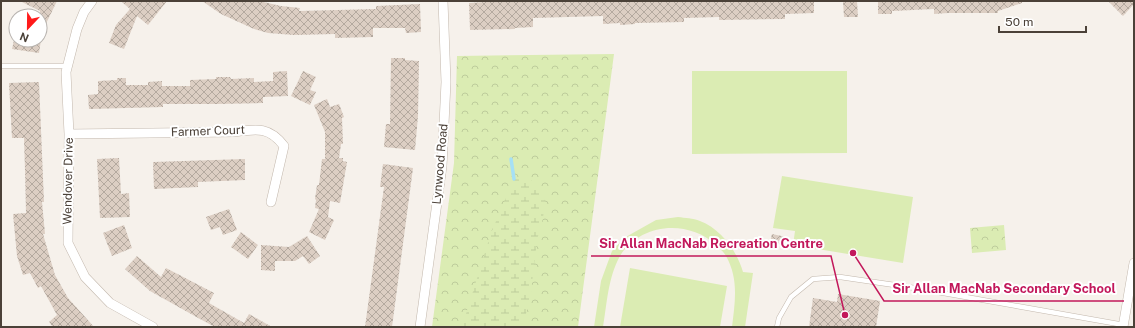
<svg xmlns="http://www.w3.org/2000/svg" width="1135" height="328" font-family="'Public Sans',sans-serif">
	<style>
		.forest { fill: url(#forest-crowns) }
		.wetland { fill: url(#wetland-marsh) }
		.pitch { fill: #dbecb3 }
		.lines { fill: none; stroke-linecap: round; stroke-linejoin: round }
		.stream { stroke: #a6e0f5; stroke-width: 3.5 }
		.building { fill: url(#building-cross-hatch) }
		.lane-casing { stroke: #c3b8ad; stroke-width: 5.5 }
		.street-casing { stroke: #c3b8ad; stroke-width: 10 }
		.lane { stroke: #fff; stroke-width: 4.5 }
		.street { stroke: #fff; stroke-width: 9 }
		.labels { text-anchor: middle; stroke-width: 4; stroke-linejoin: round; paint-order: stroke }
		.street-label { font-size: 12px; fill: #4b4138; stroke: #fff }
		.leader { fill: none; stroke: #c2185b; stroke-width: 1.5 }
		.callout-dot { fill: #c2185b; stroke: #fff; stroke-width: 1.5 }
		.callout-label { font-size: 13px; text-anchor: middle; font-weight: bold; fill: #c2185b; stroke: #fff; stroke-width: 4; stroke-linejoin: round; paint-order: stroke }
	</style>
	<defs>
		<pattern id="forest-crowns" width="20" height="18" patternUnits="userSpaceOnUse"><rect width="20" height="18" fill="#dbecb3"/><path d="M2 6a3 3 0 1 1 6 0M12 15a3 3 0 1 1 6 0" fill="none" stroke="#bdcc9b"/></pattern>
		<pattern id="wetland-marsh" width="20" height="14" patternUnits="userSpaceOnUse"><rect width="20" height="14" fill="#dbecb3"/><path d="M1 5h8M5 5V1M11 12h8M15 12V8" fill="none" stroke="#bdcc9b"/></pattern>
		<pattern id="building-cross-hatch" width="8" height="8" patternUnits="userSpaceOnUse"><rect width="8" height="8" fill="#dccec3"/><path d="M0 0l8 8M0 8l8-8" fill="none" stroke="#b4a99f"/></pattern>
	</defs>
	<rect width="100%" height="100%" fill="#f6f1eb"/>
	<path class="forest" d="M614,54L578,327H432L454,163L457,56Z
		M1004,225L1006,250L972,253L970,228Z"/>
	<path class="wetland" d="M514,179L531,180L545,201L543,218L537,240L531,292L523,327H462L491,233Z"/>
	<path class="pitch" d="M692,71H847V153L692,154Z
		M782,176L913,197L903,263L793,245L795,231L773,228Z
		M678,217C685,218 693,218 700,221C721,229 737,251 743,272L753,273L745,327H732C735,302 739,279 726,256C724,252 719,248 716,245C688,219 640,223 620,256C608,277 607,304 603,327H594L601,281L612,251L624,238L656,220Z
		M630,268L727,286L720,327H620Z"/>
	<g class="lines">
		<path class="stream" d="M511,159L514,179"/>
	</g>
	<path class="building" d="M20,1H57L40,36V11Z
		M121,1H167L148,25L137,16L124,49L109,43L116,25L130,9Z
		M202,1H259L281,6L300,8L299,11L376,9V6L420,4L421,32L406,33L405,28H373V37L335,38V34L294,35L268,33L254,29L221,14Z
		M502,1H514V2L548,1H814V13L785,14V19L719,20V17L684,18V22L635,23V24L620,25V23L603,24V16L533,18V27L515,28V29L470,30L469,3Z
		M843,1H857L858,17H844Z
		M878,1H1022V3L998,11V13H948L934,14V9L892,11V14H878Z
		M1108,1H1134V4L1123,16Z
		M14,40H41L39,53L12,49Z
		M391,58H405V60L419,61L418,116L415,150L384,147L386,124H390Z
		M287,71L288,96L263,97V103L217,104H163V107L89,109L88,95L98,94V81L117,80V78H126V85H148V82L162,81V86H190V80L216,79V77H230L231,79L254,78V82L273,81V72Z
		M303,71L316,77L310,90L316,92L310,105L291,96Z
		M39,82L44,202H42L45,234H43L55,275L68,298L94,327H53L49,322L57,315L41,286L38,288L30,273L23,275L17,256L13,214L26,213L25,170L24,138H12L9,83Z
		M327,99L330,107L339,104L344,117L342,118L343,144H341L339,158H343V161L347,162L340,203L330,201L328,217L334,220L325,240L309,232L319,209L315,208L316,200L315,199L317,185H319L322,159H325V132L314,105Z
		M119,158L121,194L129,193L130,217L100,218L97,159Z
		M245,159V180L198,182V187L154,189L153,162Z
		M383,164L413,168L392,327H365L384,187H380Z
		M229,209L237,230L223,235L220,227L211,230L206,217Z
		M124,225L132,248L112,256L103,233Z
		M241,232L258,245L248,259L231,247Z
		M772,234L786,237L784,245L770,243Z
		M307,236L320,256L309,264L303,256L295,261H275V271L261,270V245L289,247Z
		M137,256L161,277L166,268L214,293L209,303L244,323L249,314L272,327H215L200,319L150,291L125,269Z
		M838,294L880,301L876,327H809L813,298L837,302Z"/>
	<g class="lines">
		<defs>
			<path id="lane" d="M1,66H67
				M777,327L779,318L791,297L813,279L840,277L915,288L1124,325"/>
			<path id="street" d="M92,1L84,12L77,29L66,72L69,134L68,243L85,277L110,303L153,327
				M69,134L234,132C256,129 269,126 284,146L271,202
				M420,327L442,166L446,82L443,1
				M1123,327L1134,263"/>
		</defs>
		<use href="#lane" class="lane-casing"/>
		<use href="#street" class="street-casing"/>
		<use href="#lane" class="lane"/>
		<use href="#street" class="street"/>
	</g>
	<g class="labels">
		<g class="street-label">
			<text transform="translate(208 131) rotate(-2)" y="4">Farmer Court</text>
			<text transform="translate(440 164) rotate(-85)" y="4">Lynwood Road</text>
			<text transform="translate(68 181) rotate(-89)" y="4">Wendover Drive</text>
		</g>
	</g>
	<path class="leader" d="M845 315L831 256H591M853 253L884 301H1124"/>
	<g class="callout-dot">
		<circle cx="845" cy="315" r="4"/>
		<circle cx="853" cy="253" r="4"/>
	</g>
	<g class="callout-label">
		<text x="711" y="248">Sir Allan MacNab Recreation Centre</text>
		<text x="1004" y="293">Sir Allan MacNab Secondary School</text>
	</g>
	<rect width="1135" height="328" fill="none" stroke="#4b4138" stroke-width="4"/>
	<g transform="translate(28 28) rotate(202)"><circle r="19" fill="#ffffff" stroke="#b7b3af"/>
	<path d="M0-3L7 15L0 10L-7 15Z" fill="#ff1a1a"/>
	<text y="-6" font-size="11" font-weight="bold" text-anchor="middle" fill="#4b4138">N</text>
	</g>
	<path d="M999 26v6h87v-6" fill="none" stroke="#4b4138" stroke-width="2"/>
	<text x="1005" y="26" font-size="12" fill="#4b4138" stroke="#ffffff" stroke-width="3" paint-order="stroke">50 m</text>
</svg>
